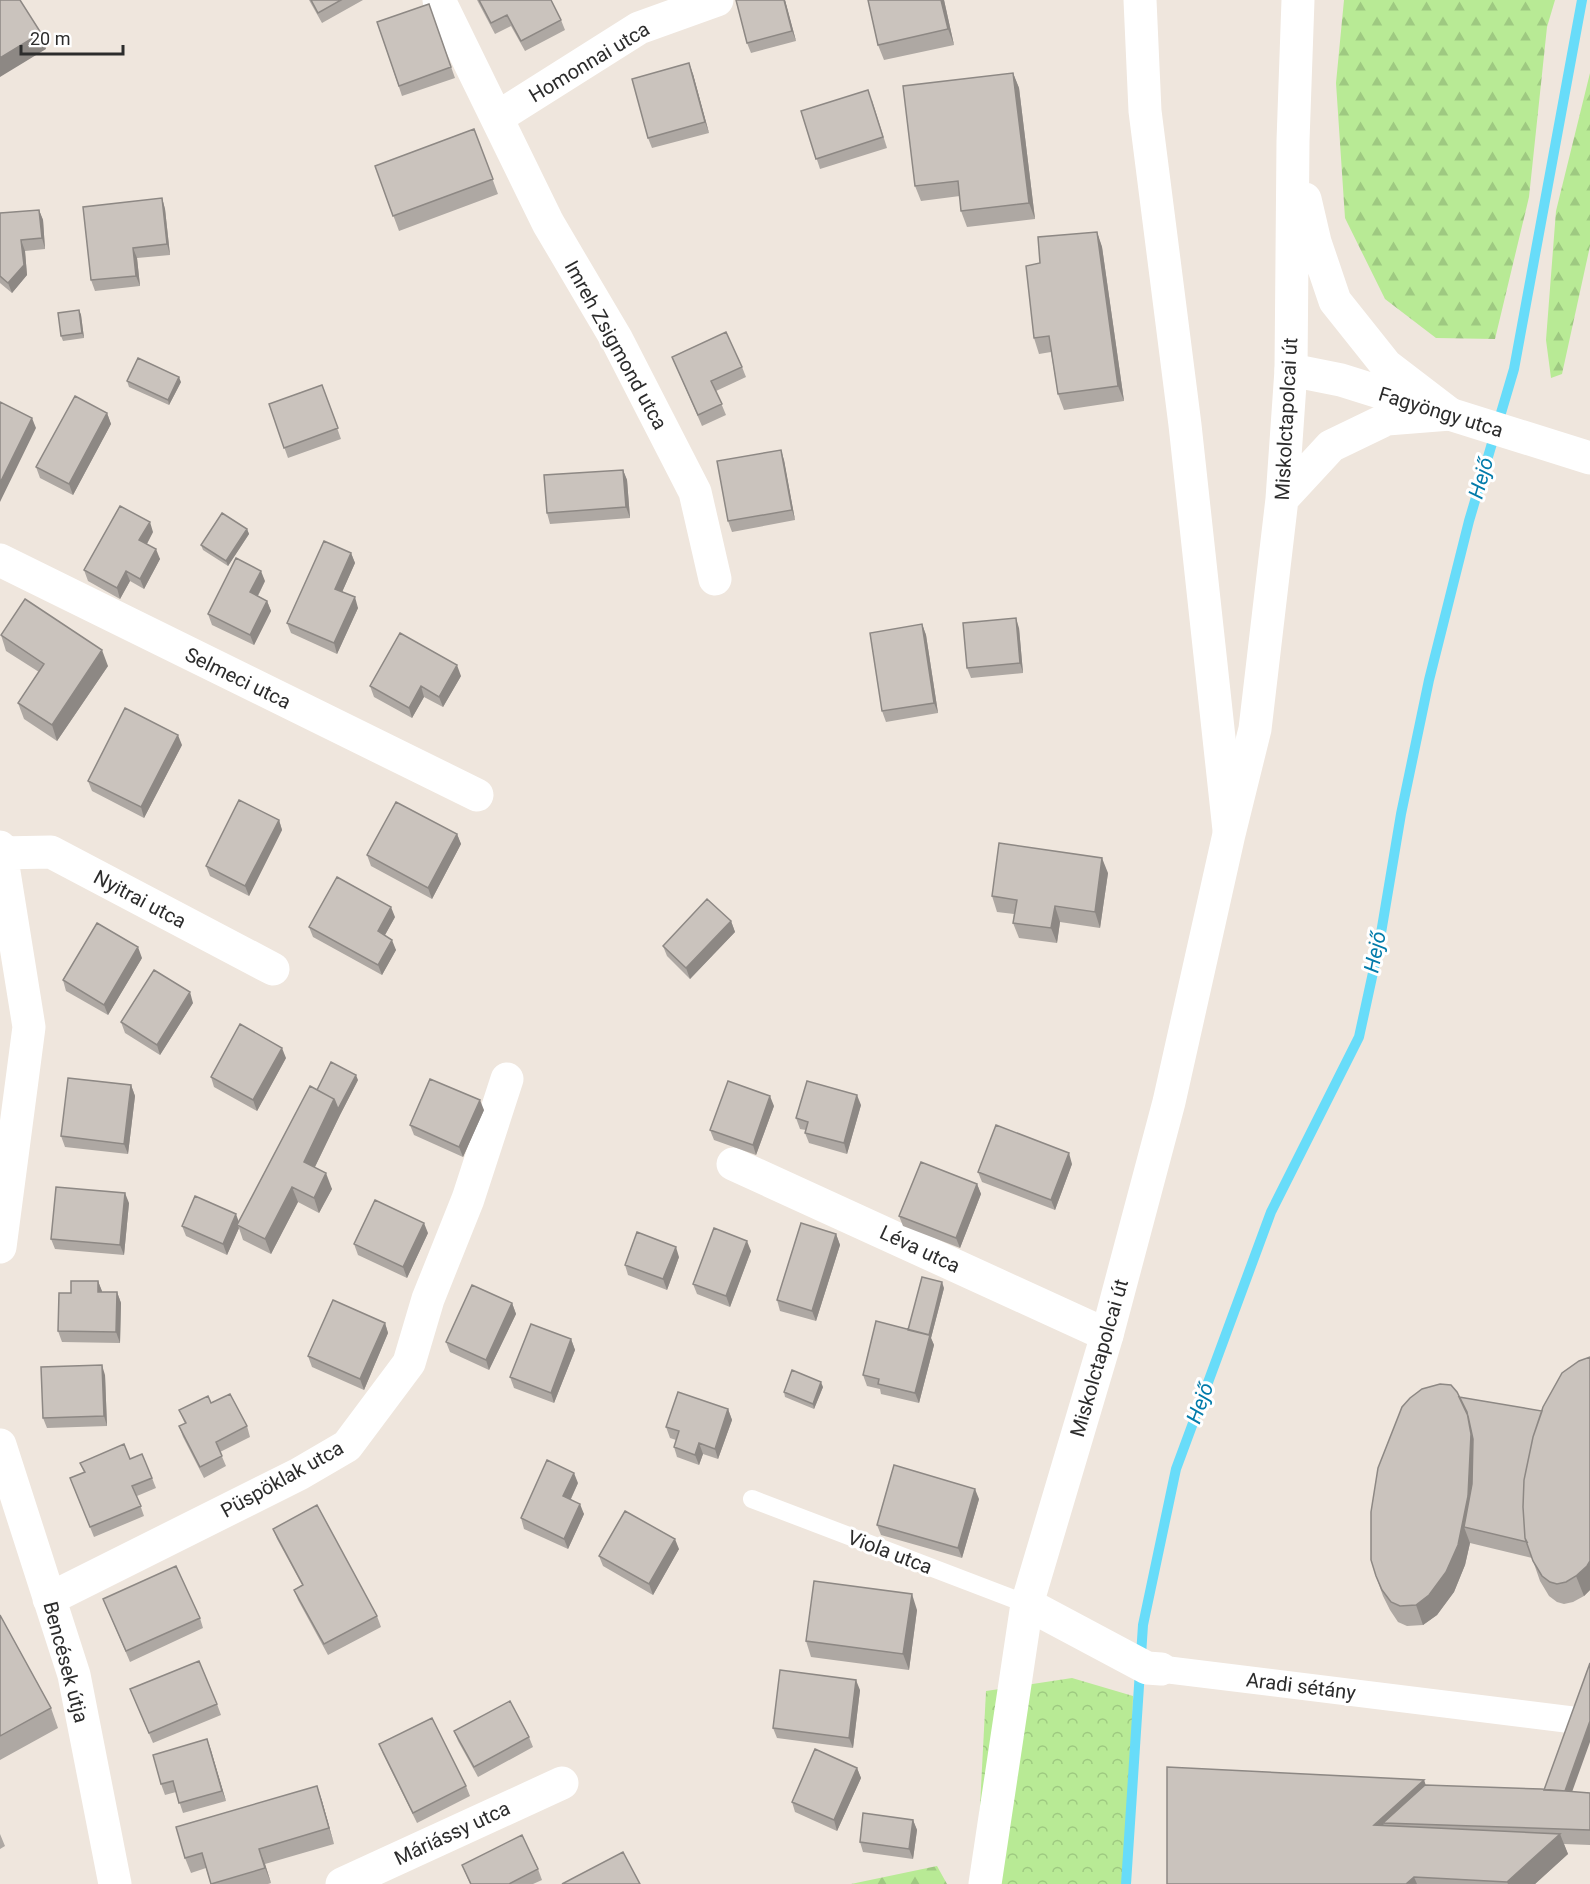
<svg xmlns="http://www.w3.org/2000/svg" width="1590" height="1884" font-family="Roboto,sans-serif">
	<style>
		.forest { fill: url(#forest-firs) }
		.park { fill: url(#park-crowns) }
		.lines { fill: none; stroke-linecap: round; stroke-linejoin: round }
		.stream { stroke: #68dcf9; stroke-width: 10 }
		.service { stroke: #fff; stroke-width: 18 }
		.pedestrian { stroke: #fff; stroke-width: 27 }
		.minor { stroke: #fff; stroke-width: 33 }
		.tertiary { stroke: #fff; stroke-width: 33 }
		.wall { fill: #aea8a3 }
		.shaded-wall { fill: #8d8884 }
		.building { fill: #cac3bd; stroke: #8d8884; stroke-width: 1.5 }
		.labels { text-anchor: middle; stroke-width: 6; stroke-linejoin: round; paint-order: stroke }
		.street-label { font-size: 20px; fill: #2c2c2c; stroke: #fff }
		.water-label { font-size: 21px; font-style: italic; fill: #027baa; stroke: #fff }
	</style>
	<defs>
		<pattern id="forest-firs" width="22" height="20" patternUnits="userSpaceOnUse" patternTransform="scale(1.5)"><rect width="22" height="20" fill="#b8ea95"/><path d="M5 1l3.5 6h-7zM16 11l3.5 6h-7z" fill="#9ec981"/></pattern>
		<pattern id="park-crowns" width="20" height="18" patternUnits="userSpaceOnUse" patternTransform="scale(1.5)"><rect width="20" height="18" fill="#b8ea95"/><path d="M2 6a3 3 0 1 1 6 0M12 15a3 3 0 1 1 6 0" fill="none" stroke="#9ec981"/></pattern>
	</defs>
	<rect width="100%" height="100%" fill="#efe6dd"/>
	<path class="forest" d="M1344,0H1555L1547,27L1529,197L1495,339L1436,338L1385,299L1345,218L1336,83Z
		M1590,73V246L1562,374L1551,378L1546,340L1556,211Z
		M937,1866L947,1884H851Z"/>
	<path class="park" d="M1072,1678L1133,1696L1128,1884H976L986,1691Z"/>
	<g class="lines">
		<path class="stream" d="M1126,1884L1143,1625L1176,1469L1271,1212L1359,1037L1379,945L1401,814L1429,680L1469,521L1514,369L1582,0"/>
		<path class="service" d="M752,1499L1027,1604"/>
		<path class="pedestrian" d="M1161,1669L1590,1722"/>
		<path class="minor" d="M439,0L548,223L617,340L695,492L715,579
			M1140,0L1145,111L1185,425L1229,830
			M498,117L639,28L717,0
			M1291,370L1341,380L1590,458
			M0,560L477,795
			M0,847L29,1027L0,1247
			M0,853L51,852L273,969
			M733,1164L1107,1335
			M0,1445L74,1675L115,1884
			M49,1599L299,1474L347,1446L409,1363L428,1299L468,1199L507,1079
			M1027,1604L1147,1668L1161,1669
			M342,1884L562,1783"/>
		<path class="tertiary" d="M1305,199L1315,242L1335,301L1386,365L1450,414
			M1282,499L1331,446L1387,419L1450,414
			M985,1884L1027,1604L1107,1335L1169,1102L1229,834L1255,729L1282,499L1291,370L1293,141L1298,0"/>
	</g>
	<path class="wall" d="M309,0H363L322,23Z
		M477,0H551L561,20L565,30L525,51L511,26L495,34Z
		M736,0H785L796,41L751,53L747,43Z
		M944,0L954,45L884,60L878,45Z
		M429,4L455,78L402,96L377,22Z
		M1013,73L1019,88L1035,219L967,227L961,211L960,196L921,201L915,186Z
		M693,74L709,133L652,148L648,138Z
		M872,100L887,148L820,169L801,111Z
		M474,129L498,194L399,231L375,166Z
		M162,198L165,209L170,255L137,258L140,286L95,291L91,280Z
		M39,210L43,220L45,249L25,251L27,275L12,293L0,283V213Z
		M1097,232L1102,247L1124,401L1064,410L1058,394L1051,352L1039,354L1034,338Z
		M79,310L81,315L84,338L63,341L61,336Z
		M672,357L742,367L746,377L716,391L726,415L702,426Z
		M127,381L181,382L169,405L129,387Z
		M322,385L341,439L288,458L269,404Z
		M107,413L111,424L73,495L40,478L36,467Z
		M784,460L795,520L732,532L728,521Z
		M623,470L627,480L630,518L550,524L547,513Z
		M247,529L249,534L228,566L203,550L201,545Z
		M153,532L147,544L160,559L144,589L130,581L120,599L88,581L84,570Z
		M351,553L355,563L342,592L358,608L337,654L291,633L287,623Z
		M265,581L258,596L267,601L271,611L254,645L212,625L208,614Z
		M922,624L926,635L938,713L886,722L882,711Z
		M1019,628L1023,673L971,678L967,668Z
		M1,635L108,666L57,741L24,719L18,703L39,672L6,651Z
		M461,676L443,707L424,697L412,718L374,697L370,686Z
		M182,745L144,818L92,791L88,781Z
		M279,820L282,830L249,896L210,876L206,866Z
		M457,834L461,844L432,899L371,866L367,855Z
		M1108,873L1100,928L1060,922L1057,943L1019,938L1013,923L1014,914L997,912L992,896Z
		M395,917L385,935L396,950L382,975L313,937L309,927Z
		M731,921L735,932L690,979L667,956L663,946Z
		M142,958L108,1015L66,991L63,980Z
		M193,1003L160,1055L125,1033L121,1022Z
		M286,1058L257,1111L214,1087L211,1077Z
		M358,1080L340,1115L315,1167L332,1189L319,1213L298,1202L271,1254L243,1240L239,1228L227,1255L186,1236L182,1226L239,1222L317,1090Z
		M131,1085L135,1096L128,1154L65,1147L61,1136Z
		M861,1105L847,1154L809,1143L805,1133L806,1130L800,1129L796,1118Z
		M774,1106L756,1155L714,1140L710,1130Z
		M484,1110L463,1157L414,1135L410,1125Z
		M1072,1164L1055,1210L982,1182L978,1172Z
		M977,1184L981,1194L960,1248L903,1226L899,1216Z
		M129,1203L124,1255L55,1249L51,1239Z
		M428,1233L407,1278L358,1255L354,1244Z
		M836,1234L840,1245L816,1321L780,1311L777,1300Z
		M751,1251L730,1307L697,1294L693,1284Z
		M679,1257L667,1290L628,1275L625,1265Z
		M98,1281L102,1292H117L121,1303L120,1343L62,1342L58,1331L71,1293Z
		M944,1288L931,1338L934,1345L919,1403L881,1394L880,1389L867,1386L863,1375L908,1330Z
		M512,1303L516,1314L489,1370L450,1352L446,1342Z
		M385,1323L388,1333L364,1390L312,1367L308,1356Z
		M571,1339L575,1350L554,1403L514,1388L510,1377Z
		M1590,1357V1590L1584,1596L1573,1602L1564,1604L1557,1602L1549,1596L1540,1581L1532,1558L1470,1543L1465,1565L1454,1592L1437,1615L1423,1625L1407,1626L1398,1622L1390,1610L1383,1596L1376,1576L1459,1397L1542,1411Z
		M105,1375L107,1426L47,1428L43,1418Z
		M823,1387L814,1409L785,1397L784,1392Z
		M211,1403L247,1426L250,1437L220,1452L226,1466L204,1478L183,1437L179,1426L185,1424L179,1410Z
		M728,1409L732,1420L718,1459L703,1454L699,1465L677,1457L674,1447L676,1440L670,1438L666,1427Z
		M130,1459L152,1478L156,1488L137,1496L144,1516L94,1537L70,1478L84,1473L80,1463Z
		M578,1483L571,1499L584,1514L568,1549L524,1529L521,1518Z
		M979,1499L962,1558L881,1535L877,1525Z
		M273,1529L377,1616L381,1627L328,1655L298,1600L294,1590L302,1585L277,1539Z
		M679,1549L653,1595L603,1566L599,1556Z
		M103,1599L200,1618L203,1628L130,1662Z
		M917,1610L909,1670L811,1657L806,1641Z
		M0,1615L51,1708L58,1728L0,1760Z
		M130,1689L217,1704L221,1715L153,1743Z
		M860,1690L853,1748L777,1738L773,1728Z
		M454,1731L529,1737L533,1747L478,1777L458,1741Z
		M207,1739L226,1801L183,1813L176,1792L165,1795L161,1784Z
		M379,1744L466,1786L470,1796L417,1823L383,1754Z
		M857,1768L861,1778L837,1831L795,1812L792,1802Z
		M1424,1780L1425,1785L1544,1790L1590,1793V1845L1564,1844L1568,1854L1535,1884H1167Z
		M317,1786L322,1801L334,1844L265,1864L271,1883L268,1884H211L206,1868L191,1873L185,1858Z
		M913,1820L917,1830L913,1859L863,1852L860,1842Z
		M0,1834L5,1846L0,1849Z
		M462,1865L538,1869L542,1880L533,1884H470Z"/>
	<path class="shaded-wall" d="M784,0H785L796,41L792,31Z
		M941,0H944L954,45L948,29Z
		M41,33L46,49L0,77V58Z
		M689,63L693,74L709,133L705,122Z
		M1013,73L1019,88L1035,219L1029,203Z
		M162,198L165,209L170,255L167,244Z
		M39,210L43,220L45,249L42,238Z
		M1097,232L1102,247L1124,401L1118,386Z
		M21,240L25,251L27,275L12,293L8,283Z
		M133,248L137,258L140,286L136,276Z
		M79,310L81,315L84,338L82,333Z
		M179,377L181,382L169,405L168,400Z
		M107,413L111,424L73,495L69,484Z
		M32,418L36,428L0,502V483Z
		M781,450L784,460L795,520L792,510Z
		M623,470L627,480L630,518L626,507Z
		M150,522L153,532L143,551L139,540Z
		M247,529L249,534L228,566L226,561Z
		M156,549L160,559L144,589L140,579Z
		M351,553L355,563L339,599L335,589Z
		M126,571L130,581L120,599L117,588Z
		M261,571L265,581L254,603L250,592Z
		M355,597L358,608L337,654L334,643Z
		M267,601L271,611L254,645L250,635Z
		M1016,618L1019,628L1023,673L1020,663Z
		M922,624L926,635L938,713L934,703Z
		M102,650L108,666L57,741L52,725Z
		M457,665L461,676L443,707L439,697Z
		M421,686L424,697L412,718L409,708Z
		M178,735L182,745L144,818L141,807Z
		M279,820L282,830L249,896L245,886Z
		M457,834L461,844L432,899L428,888Z
		M1102,858L1108,873L1100,928L1095,912Z
		M1055,906L1060,922L1057,943L1051,928Z
		M391,907L395,917L381,942L378,931Z
		M731,921L735,932L690,979L686,968Z
		M392,940L396,950L382,975L378,965Z
		M138,947L142,958L108,1015L104,1005Z
		M190,992L193,1003L160,1055L157,1045Z
		M282,1048L286,1058L257,1111L253,1100Z
		M356,1075L358,1080L340,1115L310,1177L304,1162L334,1099Z
		M131,1085L135,1096L128,1154L124,1144Z
		M857,1095L861,1105L847,1154L844,1143Z
		M770,1096L774,1106L756,1155L753,1145Z
		M480,1100L484,1110L463,1157L459,1147Z
		M1069,1153L1072,1164L1055,1210L1051,1200Z
		M326,1173L332,1189L319,1213L314,1198Z
		M977,1184L981,1194L960,1248L956,1238Z
		M292,1187L298,1202L271,1254L265,1239Z
		M125,1193L129,1203L124,1255L120,1245Z
		M236,1214L240,1225H237L239,1228L227,1255L223,1244Z
		M424,1223L428,1233L407,1278L403,1267Z
		M836,1234L840,1245L816,1321L812,1311Z
		M747,1241L751,1251L730,1307L726,1296Z
		M676,1247L679,1257L667,1290L663,1279Z
		M98,1281L102,1291V1303L98,1292Z
		M942,1282L944,1288L931,1338L934,1345L919,1403L915,1393Z
		M117,1292L121,1303L120,1343L116,1332Z
		M512,1303L516,1314L489,1370L486,1360Z
		M385,1323L388,1333L364,1390L360,1379Z
		M571,1339L575,1350L554,1403L551,1393Z
		M102,1365L105,1375L107,1426L104,1416Z
		M821,1382L823,1387L814,1409L813,1404Z
		M728,1409L732,1420L718,1459L715,1449Z
		M1467,1412L1479,1454L1464,1527L1470,1543L1465,1565L1454,1592L1437,1615L1423,1625L1416,1605Z
		M699,1443L703,1454L699,1465L695,1455Z
		M574,1473L578,1483L567,1507L563,1496Z
		M975,1489L979,1499L962,1558L958,1548Z
		M580,1504L584,1514L568,1549L564,1539Z
		M675,1539L679,1549L653,1595L649,1584Z
		M1590,1561V1590L1584,1596L1576,1576Z
		M912,1594L917,1610L909,1670L903,1654Z
		M856,1680L860,1690L853,1748L849,1738Z
		M1590,1721V1742L1567,1806L1563,1796Z
		M207,1739L211,1750L226,1801L222,1791Z
		M857,1768L861,1778L837,1831L834,1820Z
		M1424,1780L1431,1800L1383,1823L1388,1839L1374,1825Z
		M317,1786L322,1801L334,1844L329,1828Z
		M913,1820L917,1830L913,1859L909,1849Z
		M1560,1834L1568,1854L1535,1884H1508L1507,1882Z
		M259,1849L265,1864L271,1883L265,1868Z
		M1414,1877L1417,1884H1406Z"/>
	<path class="building" d="M0,0H20L41,33L0,58Z
		M311,0H341L318,13Z
		M479,0H551L561,20L521,41L507,15L491,23Z
		M736,0H784L792,31L747,43Z
		M868,0H941L948,29L878,45Z
		M429,4L451,67L399,86L377,22Z
		M689,63L705,122L648,138L632,79Z
		M1013,73L1029,203L961,211L958,181L915,186L903,86Z
		M868,90L883,137L816,159L801,111Z
		M474,129L493,179L393,216L375,166Z
		M162,198L167,244L133,248L136,276L91,280L83,207Z
		M39,210L42,238L21,240L24,265L8,283L0,276V213Z
		M1097,232L1118,386L1058,394L1049,336L1034,338L1026,266L1040,263L1038,237Z
		M79,310L82,333L61,336L58,313Z
		M726,332L742,367L711,381L722,404L698,415L672,357Z
		M138,358L179,377L168,400L127,381Z
		M322,385L338,428L284,448L269,404Z
		M75,396L107,413L69,484L36,467Z
		M0,402L32,418L0,483Z
		M781,450L792,510L728,521L717,461Z
		M623,470L626,507L547,513L544,475Z
		M120,506L150,522L139,540L156,549L140,579L126,571L117,588L84,570Z
		M222,513L247,529L226,561L201,545Z
		M324,541L351,553L335,589L355,597L334,643L287,623Z
		M236,558L261,571L250,592L267,601L250,635L208,614Z
		M25,599L102,650L52,725L18,703L44,664L1,635Z
		M1016,618L1020,663L967,668L963,623Z
		M922,624L934,703L882,711L870,633Z
		M400,633L457,665L439,697L421,686L409,708L370,686Z
		M125,708L178,735L141,807L88,781Z
		M239,800L279,820L245,886L206,866Z
		M396,802L457,834L428,888L367,855Z
		M999,843L1102,858L1095,912L1055,906L1051,928L1013,923L1017,900L992,896Z
		M337,877L391,907L378,931L392,940L378,965L309,927Z
		M707,899L731,921L686,968L663,946Z
		M97,923L138,947L104,1005L63,980Z
		M154,970L190,992L157,1045L121,1022Z
		M240,1024L282,1048L253,1100L211,1077Z
		M331,1062L356,1075L338,1109L334,1099L317,1090Z
		M68,1078L131,1085L124,1144L61,1136Z
		M430,1079L480,1100L459,1147L410,1125Z
		M728,1081L770,1096L753,1145L710,1130Z
		M807,1081L857,1095L844,1143L805,1133L808,1122L796,1118Z
		M310,1086L334,1099L304,1162L326,1173L314,1198L292,1187L265,1239L237,1225Z
		M996,1125L1069,1153L1051,1200L978,1172Z
		M921,1162L977,1184L956,1238L899,1216Z
		M56,1187L125,1193L120,1245L51,1239Z
		M195,1196L236,1214L223,1244L182,1226Z
		M375,1200L424,1223L403,1267L354,1244Z
		M801,1223L836,1234L812,1311L777,1300Z
		M714,1228L747,1241L726,1296L693,1284Z
		M637,1232L676,1247L663,1279L625,1265Z
		M922,1277L942,1282L929,1335L908,1330Z
		M71,1281H98V1292H117L116,1332L58,1331L59,1293H71Z
		M472,1285L512,1303L486,1360L446,1342Z
		M333,1300L385,1323L360,1379L308,1356Z
		M876,1321L930,1335L915,1393L878,1384L879,1379L863,1375Z
		M531,1324L571,1339L551,1393L510,1377Z
		M1590,1357V1561L1587,1566L1576,1576L1566,1582L1557,1584L1550,1582L1542,1576L1533,1561L1525,1538L1523,1507L1524,1480L1533,1437L1543,1407L1562,1373L1579,1361Z
		M102,1365L104,1416L43,1418L41,1367Z
		M792,1370L821,1382L813,1404L784,1392Z
		M1440,1384L1451,1385L1457,1392L1467,1412L1471,1434L1468,1496L1458,1545L1446,1572L1429,1595L1416,1605L1400,1606L1391,1602L1382,1590L1376,1576L1371,1560V1512L1378,1468L1402,1407L1410,1398L1422,1389Z
		M678,1392L728,1409L715,1449L699,1443L695,1455L674,1447L679,1431L666,1427Z
		M230,1394L247,1426L216,1442L222,1456L200,1467L179,1426L186,1423L179,1410L208,1396L211,1403Z
		M1459,1397L1542,1411L1533,1437L1524,1480L1523,1507L1525,1538L1527,1542L1464,1527L1472,1484L1473,1439L1468,1416Z
		M124,1444L130,1459L142,1454L152,1478L132,1486L141,1506L90,1527L70,1478L85,1472L80,1463Z
		M547,1460L574,1473L563,1496L580,1504L564,1539L521,1518Z
		M894,1465L975,1489L958,1548L877,1525Z
		M317,1505L377,1616L324,1644L294,1590L303,1585L273,1529Z
		M625,1511L675,1539L649,1584L599,1556Z
		M176,1566L200,1618L126,1651L103,1599Z
		M814,1581L912,1594L903,1654L806,1641Z
		M0,1615L51,1708L0,1736Z
		M199,1661L217,1704L149,1733L130,1689Z
		M1590,1663V1721L1565,1791L1544,1790Z
		M780,1670L856,1680L849,1738L773,1728Z
		M510,1701L529,1737L474,1767L454,1731Z
		M432,1718L466,1786L413,1813L379,1744Z
		M207,1739L222,1791L179,1803L173,1781L161,1784L153,1755Z
		M815,1749L857,1768L834,1820L792,1802Z
		M1167,1767L1424,1780L1374,1825L1560,1834L1507,1882L1414,1877L1406,1884H1167Z
		M1425,1785L1541,1789L1590,1793V1830L1383,1823Z
		M317,1786L329,1828L259,1849L265,1868L211,1884L202,1853L185,1858L176,1827Z
		M863,1813L913,1820L909,1849L860,1842Z
		M522,1835L538,1869L509,1884H471L462,1865Z
		M623,1852L640,1884H562Z"/>
	<g class="labels">
		<g class="street-label">
			<text transform="translate(589 62) rotate(-31)" y="7">Homonnai utca</text>
			<text transform="translate(616 345) rotate(61)" y="7">Imreh Zsigmond utca</text>
			<text transform="translate(1441 412) rotate(17)" y="7">Fagyöngy utca</text>
			<text transform="translate(1286 419) rotate(-87)" y="7">Miskolctapolcai út</text>
			<text transform="translate(238 678) rotate(26)" y="7">Selmeci utca</text>
			<text transform="translate(140 899) rotate(28)" y="7">Nyitrai utca</text>
			<text transform="translate(920 1249) rotate(25)" y="7">Léva utca</text>
			<text transform="translate(1099 1358) rotate(-74)" y="7">Miskolctapolcai út</text>
			<text transform="translate(282 1479) rotate(-29)" y="7">Püspöklak utca</text>
			<text transform="translate(890 1552) rotate(21)" y="7">Viola utca</text>
			<text transform="translate(66 1662) rotate(75)" y="7">Bencések útja</text>
			<text transform="translate(1301 1686) rotate(7)" y="7">Aradi sétány</text>
			<text transform="translate(452 1833) rotate(-25)" y="7">Máriássy utca</text>
		</g>
		<g class="water-label">
			<text transform="translate(1481 478) rotate(-74)" y="7">Hejő</text>
			<text transform="translate(1375 952) rotate(-79)" y="7">Hejő</text>
			<text transform="translate(1200 1403) rotate(-70)" y="7">Hejő</text>
		</g>
	</g>
	<path d="M21 45v9h102v-9" fill="none" stroke="#2c2c2c" stroke-width="3"/>
	<text x="30" y="45" font-size="18" fill="#2c2c2c" stroke="#ffffff" stroke-width="4.5" paint-order="stroke">20 m</text>
</svg>
